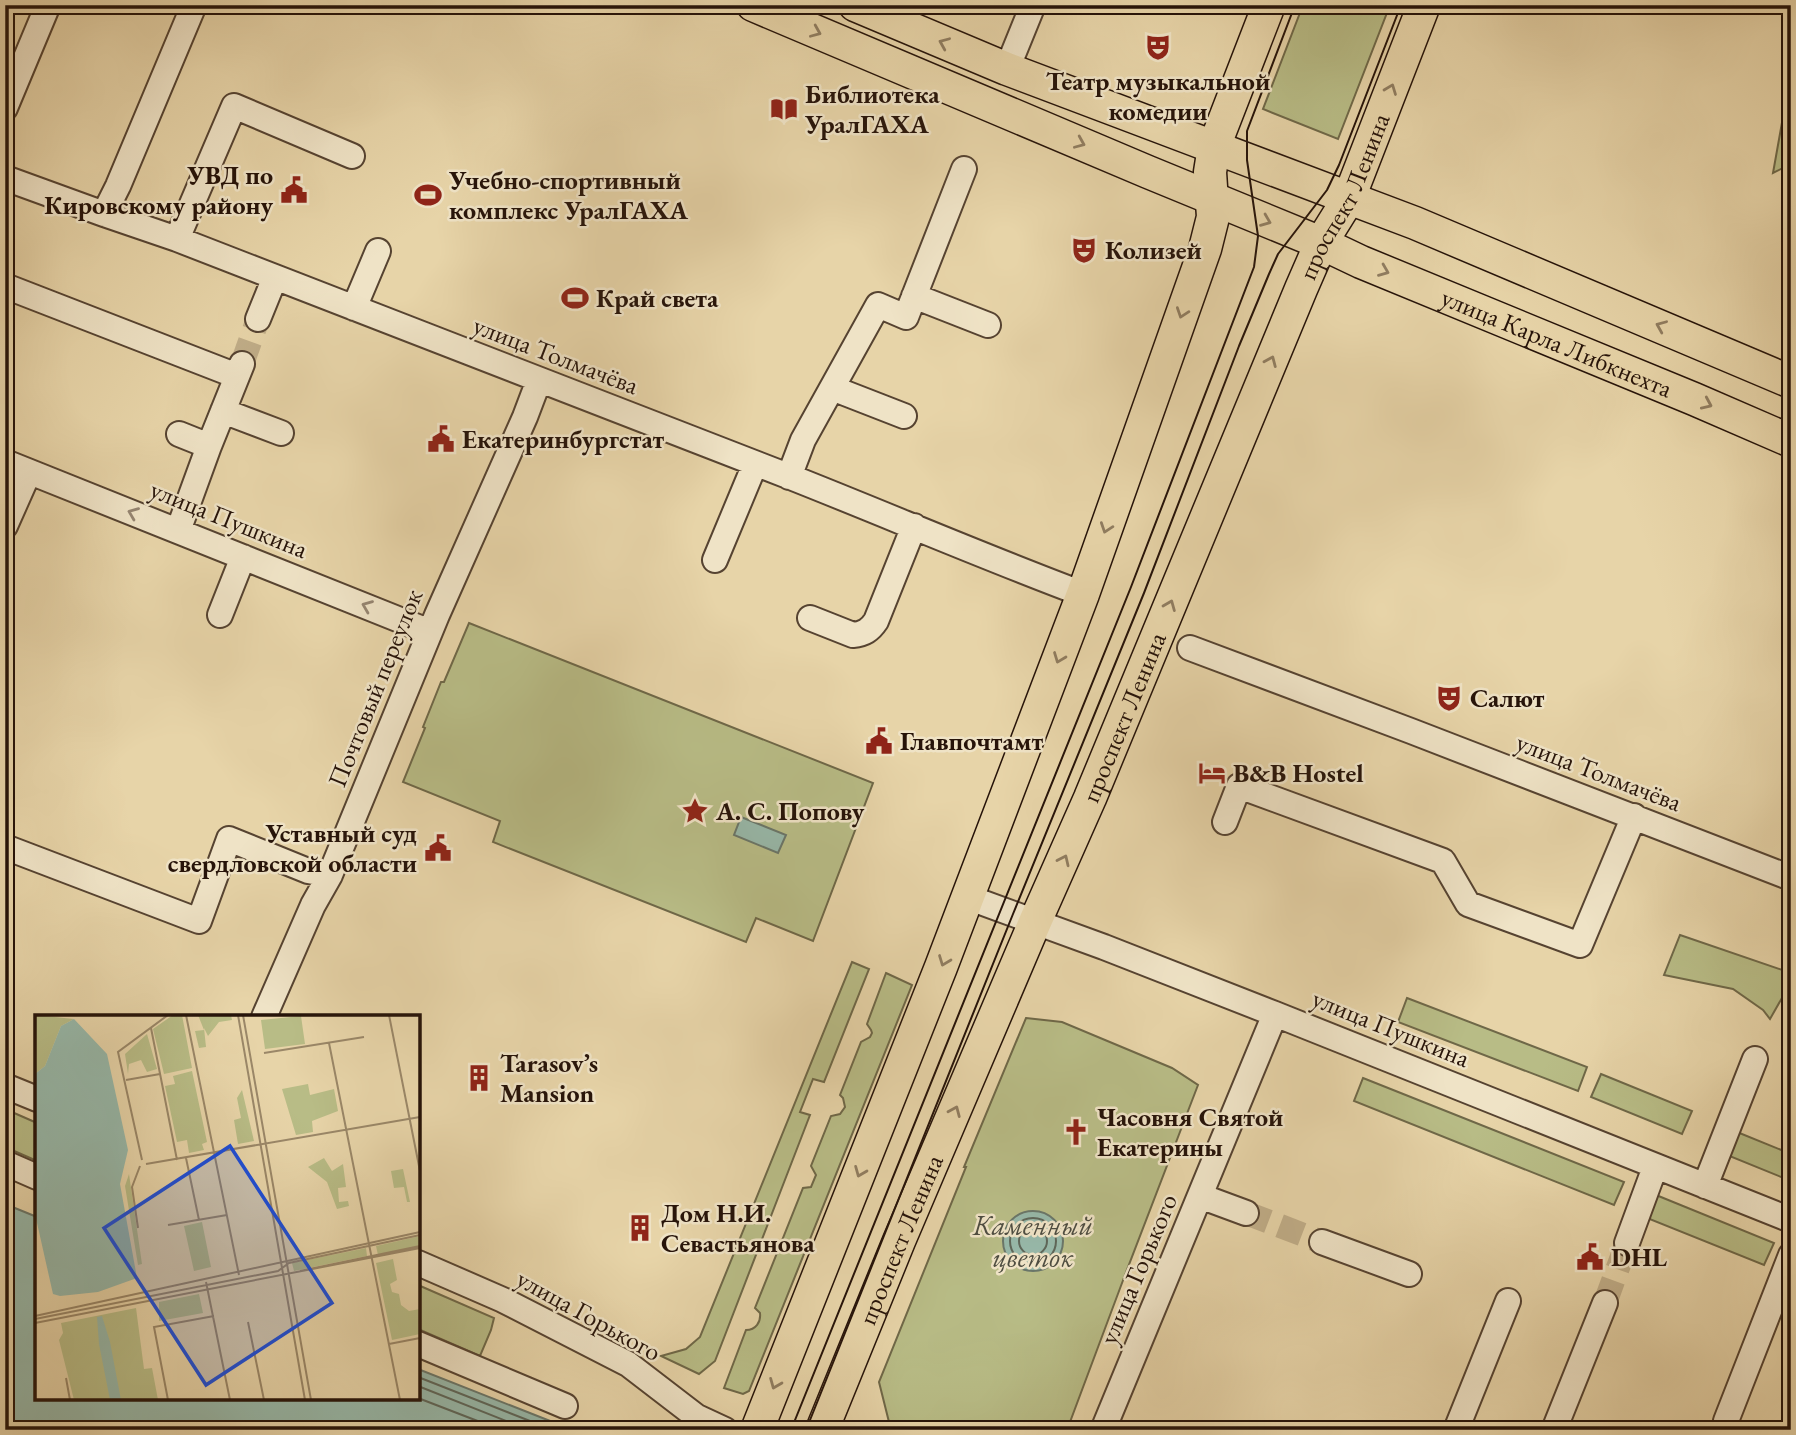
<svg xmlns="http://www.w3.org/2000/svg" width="1796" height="1435" font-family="'EB Garamond',serif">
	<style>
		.green { fill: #b8bc86; stroke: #6f6848; stroke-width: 2 }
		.water { fill: #97b8a9; stroke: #6a7669; stroke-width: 2 }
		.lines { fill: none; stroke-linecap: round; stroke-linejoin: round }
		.shore { stroke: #5e6659; stroke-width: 2 }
		.minor-tunnel { stroke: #c0ad88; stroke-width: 24; stroke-dasharray: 24 12; stroke-linecap: butt }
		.minor-casing { stroke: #564331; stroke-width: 28 }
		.major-casing { stroke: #261309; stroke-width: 35 }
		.minor { stroke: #efe3c6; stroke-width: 24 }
		.major { stroke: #e7d4a8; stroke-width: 32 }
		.tram { stroke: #261309; stroke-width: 2 }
		.oneway { stroke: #907d60 }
		.oneway2 { stroke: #958571 }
		.labels { text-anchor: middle; stroke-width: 5; stroke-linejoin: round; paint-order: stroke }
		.poi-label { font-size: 26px; font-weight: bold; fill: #261309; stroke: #efe3c6; text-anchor: start }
		.street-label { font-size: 26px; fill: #261309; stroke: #efe3c6 }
		.water-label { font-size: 28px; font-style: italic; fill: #4e4d41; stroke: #efe3c6 }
		.inset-road { fill: none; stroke: #9a8768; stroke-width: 2 }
		.view { fill: #1d4ed8; fill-opacity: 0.15; stroke: #1d4ed8; stroke-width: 3.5 }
		.inset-edge { fill: none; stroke: #261309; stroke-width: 3.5 }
	</style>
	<rect width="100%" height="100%" fill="#e7d4a8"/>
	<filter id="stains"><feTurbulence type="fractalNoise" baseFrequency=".00286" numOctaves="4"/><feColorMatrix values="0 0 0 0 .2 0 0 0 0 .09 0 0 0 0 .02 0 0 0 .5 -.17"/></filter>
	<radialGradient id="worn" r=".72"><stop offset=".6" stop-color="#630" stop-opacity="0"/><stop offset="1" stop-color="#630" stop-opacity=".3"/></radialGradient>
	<path class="green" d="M1303,5H1390L1338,139L1263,109Z
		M1791,72V164L1773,173Z
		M469,623L873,783L813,941L756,918L746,942L493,842L500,821L403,782L425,728L423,727L441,682H444Z
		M1680,935L1791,973V982L1770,1019L1763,1010L1733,989L1664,975Z
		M852,962L869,969L824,1082L813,1079L800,1112L810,1115L715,1361L699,1374L661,1356L686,1349L700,1337Z
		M886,973L912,985L749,1391L743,1394L724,1388L746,1330C756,1330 761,1322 760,1313L755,1308L803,1188L811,1187L816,1175L811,1166L831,1116L840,1114L845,1107L843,1098L840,1095L861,1042L870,1037L872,1033L871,1030L867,1024Z
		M1407,998L1587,1067L1578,1091L1398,1022Z
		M1026,1018L1062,1022L1172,1068L1198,1085L1125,1275L1067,1430H907L889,1422L879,1382L966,1167H964Z
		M1601,1074L1692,1111L1682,1134L1591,1097Z
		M1363,1078L1624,1182L1614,1205L1354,1101Z
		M5,1109L37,1123V1161L5,1147Z
		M1737,1132L1791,1154V1181L1727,1155Z
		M1656,1195L1774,1243L1764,1265L1647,1218Z
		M418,1285L494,1318L491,1330L480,1356L418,1329Z"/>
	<path class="water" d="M741,817L786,835L778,853L734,835Z
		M5,1204L37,1217V1398H418V1369L573,1430H5Z
		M1003 1241a30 30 0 1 1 60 0a30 30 0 1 1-60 0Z"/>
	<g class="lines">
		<path class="shore" d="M1010 1241a23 23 0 1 1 46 0a23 23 0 1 1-46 0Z
			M1019 1241a14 14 0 1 1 28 0a14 14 0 1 1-28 0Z
			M418,1377L553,1430
			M418,1386L529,1430
			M418,1398L501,1430"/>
		<path class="minor-tunnel" d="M242,364L258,319
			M1246,1213L1322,1242
			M1605,1303L1627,1243"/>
		<defs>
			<path id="minor" d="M1007,69L1033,5
				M5,108L48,5
				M5,178L104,214L177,239C381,318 585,397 788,476C887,515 984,557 1083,594
				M104,214L118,186L194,5
				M177,239L234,106L352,156
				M5,286L237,376
				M914,296L988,325
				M354,308L378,251
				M258,319L275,277
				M832,388L904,416
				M223,411L281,433
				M179,434L209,446
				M5,462L430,632
				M789,477L803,440L878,305L906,317L964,169
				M5,526L29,472
				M178,531L209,446L242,364
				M715,560L755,464
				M220,615L243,557
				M810,618L853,635C864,634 870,630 876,621L914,526
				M1190,648L1411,731L1791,878
				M1225,822L1239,786L1443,861L1468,904L1580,945L1634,816
				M5,847L199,921L229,839L308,871L330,875
				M967,897L1104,947L1275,1014L1791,1220
				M264,1017L313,905L330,875L437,615L525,417L539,380
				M5,1086L37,1099
				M5,1163L37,1177
				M1705,1186L1755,1059
				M1200,1196L1246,1213
				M1322,1242L1409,1274
				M1627,1243L1655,1167
				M418,1263L503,1300L628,1364L697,1417L725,1430
				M418,1344L565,1406
				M1726,1421L1791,1255
				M1103,1430L1275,1014
				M1456,1430L1508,1301
				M1554,1430L1605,1303"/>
			<g id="major">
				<path id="s1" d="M753,5L1148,172L1321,243L1361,262L1694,399L1791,441"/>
				<path d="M855,5L1007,69L1415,223L1791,382"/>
				<path d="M757,1430L941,967L1083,594L1205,249L1213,217L1210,172L1214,147L1269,5"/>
				<path id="s2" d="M822,1430L899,1241L1035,922L1090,798L1301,289L1321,243L1349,198L1424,5"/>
			</g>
		</defs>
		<use href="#minor" class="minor-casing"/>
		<use href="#major" class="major-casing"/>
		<use href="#minor" class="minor"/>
		<use href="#major" class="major"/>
		<path class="tram" d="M791,1430L1131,587L1254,267L1258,236L1247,160V131L1295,5
			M806,1430L1013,914L1144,593L1239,346L1269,274L1278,254L1327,190L1339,165L1401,5"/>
	</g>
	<defs><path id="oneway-chevron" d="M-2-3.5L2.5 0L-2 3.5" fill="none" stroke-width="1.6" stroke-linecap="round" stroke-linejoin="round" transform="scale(1.75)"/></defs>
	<g class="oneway">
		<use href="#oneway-chevron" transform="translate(816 32) rotate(23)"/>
		<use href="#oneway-chevron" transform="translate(944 43) rotate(-157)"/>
		<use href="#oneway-chevron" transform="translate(1391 89) rotate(-69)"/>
		<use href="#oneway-chevron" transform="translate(1080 143) rotate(23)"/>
		<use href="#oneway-chevron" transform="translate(1266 221) rotate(22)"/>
		<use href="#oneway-chevron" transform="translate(1384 271) rotate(22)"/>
		<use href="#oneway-chevron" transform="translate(1182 313) rotate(109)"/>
		<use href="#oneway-chevron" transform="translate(1661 326) rotate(-157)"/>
		<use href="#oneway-chevron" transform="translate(1271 361) rotate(-67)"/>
		<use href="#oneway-chevron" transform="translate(1707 404) rotate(24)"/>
		<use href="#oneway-chevron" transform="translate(1106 528) rotate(109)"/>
		<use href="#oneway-chevron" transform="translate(1170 605) rotate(-68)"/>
		<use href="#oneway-chevron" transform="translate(1059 658) rotate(111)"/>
		<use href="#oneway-chevron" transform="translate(1064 860) rotate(-65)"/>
		<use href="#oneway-chevron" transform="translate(944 961) rotate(111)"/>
		<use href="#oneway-chevron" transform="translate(955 1111) rotate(-67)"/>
		<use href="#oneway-chevron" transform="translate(860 1172) rotate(112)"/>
		<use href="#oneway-chevron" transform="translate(775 1384) rotate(112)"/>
	</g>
	<g class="oneway2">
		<use href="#oneway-chevron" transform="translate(133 513) rotate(-158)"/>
		<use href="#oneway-chevron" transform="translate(367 606) rotate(-158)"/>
	</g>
	<defs>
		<symbol id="theatre-bare" viewBox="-9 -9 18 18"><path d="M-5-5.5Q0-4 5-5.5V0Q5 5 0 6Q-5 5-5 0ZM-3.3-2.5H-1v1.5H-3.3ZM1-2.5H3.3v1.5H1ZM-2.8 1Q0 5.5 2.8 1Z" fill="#8f2418" stroke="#efe3c6" stroke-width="2.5" paint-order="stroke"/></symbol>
		<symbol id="library-bare" viewBox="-9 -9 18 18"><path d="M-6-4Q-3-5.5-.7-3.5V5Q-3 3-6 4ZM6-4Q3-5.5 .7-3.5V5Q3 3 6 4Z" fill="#8f2418" stroke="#efe3c6" stroke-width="2.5" paint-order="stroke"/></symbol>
		<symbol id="civic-bare" viewBox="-9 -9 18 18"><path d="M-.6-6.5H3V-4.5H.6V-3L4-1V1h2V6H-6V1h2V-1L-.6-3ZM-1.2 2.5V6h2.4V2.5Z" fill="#8f2418" stroke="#efe3c6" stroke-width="2.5" paint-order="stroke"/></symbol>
		<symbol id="stadium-bare" viewBox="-9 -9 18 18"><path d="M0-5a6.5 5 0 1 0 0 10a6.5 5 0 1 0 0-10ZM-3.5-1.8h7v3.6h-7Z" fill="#8f2418" stroke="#efe3c6" stroke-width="2.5" paint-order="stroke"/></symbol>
		<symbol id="hotel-bare" viewBox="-9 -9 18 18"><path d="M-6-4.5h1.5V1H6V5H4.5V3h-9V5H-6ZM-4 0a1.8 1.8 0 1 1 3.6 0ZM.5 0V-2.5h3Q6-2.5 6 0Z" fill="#8f2418" stroke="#efe3c6" stroke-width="2.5" paint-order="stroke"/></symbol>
		<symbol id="sight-bare" viewBox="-9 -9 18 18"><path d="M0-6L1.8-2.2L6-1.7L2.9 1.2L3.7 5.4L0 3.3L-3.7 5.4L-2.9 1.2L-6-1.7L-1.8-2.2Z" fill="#8f2418" stroke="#efe3c6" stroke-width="2.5" paint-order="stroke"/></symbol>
		<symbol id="building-bare" viewBox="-9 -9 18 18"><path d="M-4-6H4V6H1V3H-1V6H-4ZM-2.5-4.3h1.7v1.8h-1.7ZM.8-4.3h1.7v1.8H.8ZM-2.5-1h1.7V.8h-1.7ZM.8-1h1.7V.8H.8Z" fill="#8f2418" stroke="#efe3c6" stroke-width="2.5" paint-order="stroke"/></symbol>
		<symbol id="church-bare" viewBox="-9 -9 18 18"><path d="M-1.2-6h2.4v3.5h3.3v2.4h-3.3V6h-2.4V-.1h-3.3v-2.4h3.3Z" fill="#8f2418" stroke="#efe3c6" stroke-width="2.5" paint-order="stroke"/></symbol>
	</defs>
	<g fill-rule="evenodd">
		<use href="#theatre-bare" x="1139" y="28" width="38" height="38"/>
		<use href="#library-bare" x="765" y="90" width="38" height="38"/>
		<use href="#civic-bare" x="275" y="171" width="38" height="38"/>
		<use href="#stadium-bare" x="409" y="176" width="38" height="38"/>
		<use href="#theatre-bare" x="1065" y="231" width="38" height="38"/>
		<use href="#stadium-bare" x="556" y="279" width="38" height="38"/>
		<use href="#civic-bare" x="422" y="420" width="38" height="38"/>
		<use href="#theatre-bare" x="1430" y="679" width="38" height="38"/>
		<use href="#civic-bare" x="860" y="722" width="38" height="38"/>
		<use href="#hotel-bare" x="1193" y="754" width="38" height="38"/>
		<use href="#sight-bare" x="676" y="792" width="38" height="38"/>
		<use href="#civic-bare" x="419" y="829" width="38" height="38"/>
		<use href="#building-bare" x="460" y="1059" width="38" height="38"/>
		<use href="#church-bare" x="1057" y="1113" width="38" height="38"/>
		<use href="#building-bare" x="621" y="1209" width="38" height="38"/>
		<use href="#civic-bare" x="1571" y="1238" width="38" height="38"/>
	</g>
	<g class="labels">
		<g class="poi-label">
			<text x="1158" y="90" text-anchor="middle">Театр музыкальной<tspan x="1158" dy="30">комедии</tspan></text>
			<text x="805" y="103">Библиотека<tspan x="805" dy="30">УралГАХА</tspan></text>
			<text x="273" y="184" text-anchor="end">УВД по<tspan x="273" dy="30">Кировскому району</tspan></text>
			<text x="449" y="189">Учебно-спортивный<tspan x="449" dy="30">комплекс УралГАХА</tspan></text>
			<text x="1105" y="259">Колизей</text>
			<text x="596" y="307">Край света</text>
			<text x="462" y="448">Екатеринбургстат</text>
			<text x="1470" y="707">Салют</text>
			<text x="900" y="750">Главпочтамт</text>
			<text x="1233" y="782">B&amp;B Hostel</text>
			<text x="716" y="820">А. С. Попову</text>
			<text x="417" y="842" text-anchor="end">Уставный суд<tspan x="417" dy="30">свердловской области</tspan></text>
			<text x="500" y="1072">Tarasov’s<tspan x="500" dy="30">Mansion</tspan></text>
			<text x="1097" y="1126">Часовня Святой<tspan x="1097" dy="30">Екатерины</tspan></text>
			<text x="661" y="1222">Дом Н.И.<tspan x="661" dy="30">Севастьянова</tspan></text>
			<text x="1611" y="1266">DHL</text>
		</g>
		<g class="street-label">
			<text dy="9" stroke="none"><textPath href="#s2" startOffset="1340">проспект Ленина</textPath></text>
			<text dy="9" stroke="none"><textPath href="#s1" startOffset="872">улица Карла Либкнехта</textPath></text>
			<text transform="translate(556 355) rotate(21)" y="9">улица Толмачёва</text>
			<text transform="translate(229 519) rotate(22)" y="9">улица Пушкина</text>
			<text transform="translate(375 688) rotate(-68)" y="9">Почтовый переулок</text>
			<text dy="9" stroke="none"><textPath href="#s2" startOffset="774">проспект Ленина</textPath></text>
			<text transform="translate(1599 772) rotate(21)" y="9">улица Толмачёва</text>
			<text transform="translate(1391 1028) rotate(22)" y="9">улица Пушкина</text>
			<text dy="9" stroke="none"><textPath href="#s2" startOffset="206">проспект Ленина</textPath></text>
			<text transform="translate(1138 1269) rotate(-67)" y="9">улица Горького</text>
			<text transform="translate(589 1315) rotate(29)" y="9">улица Горького</text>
		</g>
		<g class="water-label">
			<text x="1033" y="1235">Каменный<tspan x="1033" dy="32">цветок</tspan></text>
		</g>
	</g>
	<g transform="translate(35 1015)">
		<rect width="385" height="385" fill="#e7d4a8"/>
		<path d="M0,0L39,4L26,11L10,51L0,59ZM138,0H147L157,53L129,59L118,14ZM163,0H196L197,5L184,7L173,21L169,13L171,32L164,33L160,16L169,15ZM266,1L270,29L230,34L226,5ZM112,19L122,54L112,57L106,45L94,49L93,59L90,39ZM157,56L172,127L167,129L169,135L154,138L152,125L142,127L130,71L140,69L138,61ZM273,69L275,80L299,74L303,96L277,106L278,117L261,120L247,74ZM207,75L219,126L203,129L199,105L206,103L202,83ZM289,143L297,156L308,149L311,172L303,173L304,187L313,186L314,191L302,194L292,167L273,152ZM368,154L375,187H372L369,172L359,173L356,156ZM94,159L107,249L103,250L90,171ZM167,207L176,252L159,256L149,211ZM385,221V231L343,240L341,231ZM331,233L332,241L259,256L257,248ZM358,244L362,265L355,269L357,277L364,279L366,290L374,296L385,294V319L357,325L341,248ZM164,279L168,298L124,306V287ZM101,293L109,354L117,353L123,385H39L24,325L28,318L26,308Z" fill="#b8bc86"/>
		<path d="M39,4L72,39L93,135L85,169L102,263L63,277L25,281L18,279L0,199V59L10,51L26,11ZM67,301L75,327L86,385H75L64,329L62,302Z" fill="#97b8a9"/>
		<path class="inset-road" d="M151,0L204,260M203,0L270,385M208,0L276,385M354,0L385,156M116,13L142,145M294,28L365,385M229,38L329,22M91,65L125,59M151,143L164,205M107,145L83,37L133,0M111,149L385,102M133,210L192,200M103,213L97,172L105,151M265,256L385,231M171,267L195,385M0,301L385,217M0,304L243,256L254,248L385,220M213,307L229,385M0,308L385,233M354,329L385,323M31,363L35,385M133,385L119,312L179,301"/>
		<path class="view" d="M195,131L297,288L171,370L69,213Z"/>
		<rect width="385" height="385" class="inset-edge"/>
	</g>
	<rect width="1796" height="1435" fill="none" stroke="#e7d4a8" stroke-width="28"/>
	<rect x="7" y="7" width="1782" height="1421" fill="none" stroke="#261309" stroke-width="3.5"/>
	<rect x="14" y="14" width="1768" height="1407" fill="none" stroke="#261309" stroke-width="2"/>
	<rect width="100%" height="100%" filter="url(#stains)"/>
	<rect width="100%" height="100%" fill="url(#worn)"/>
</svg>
